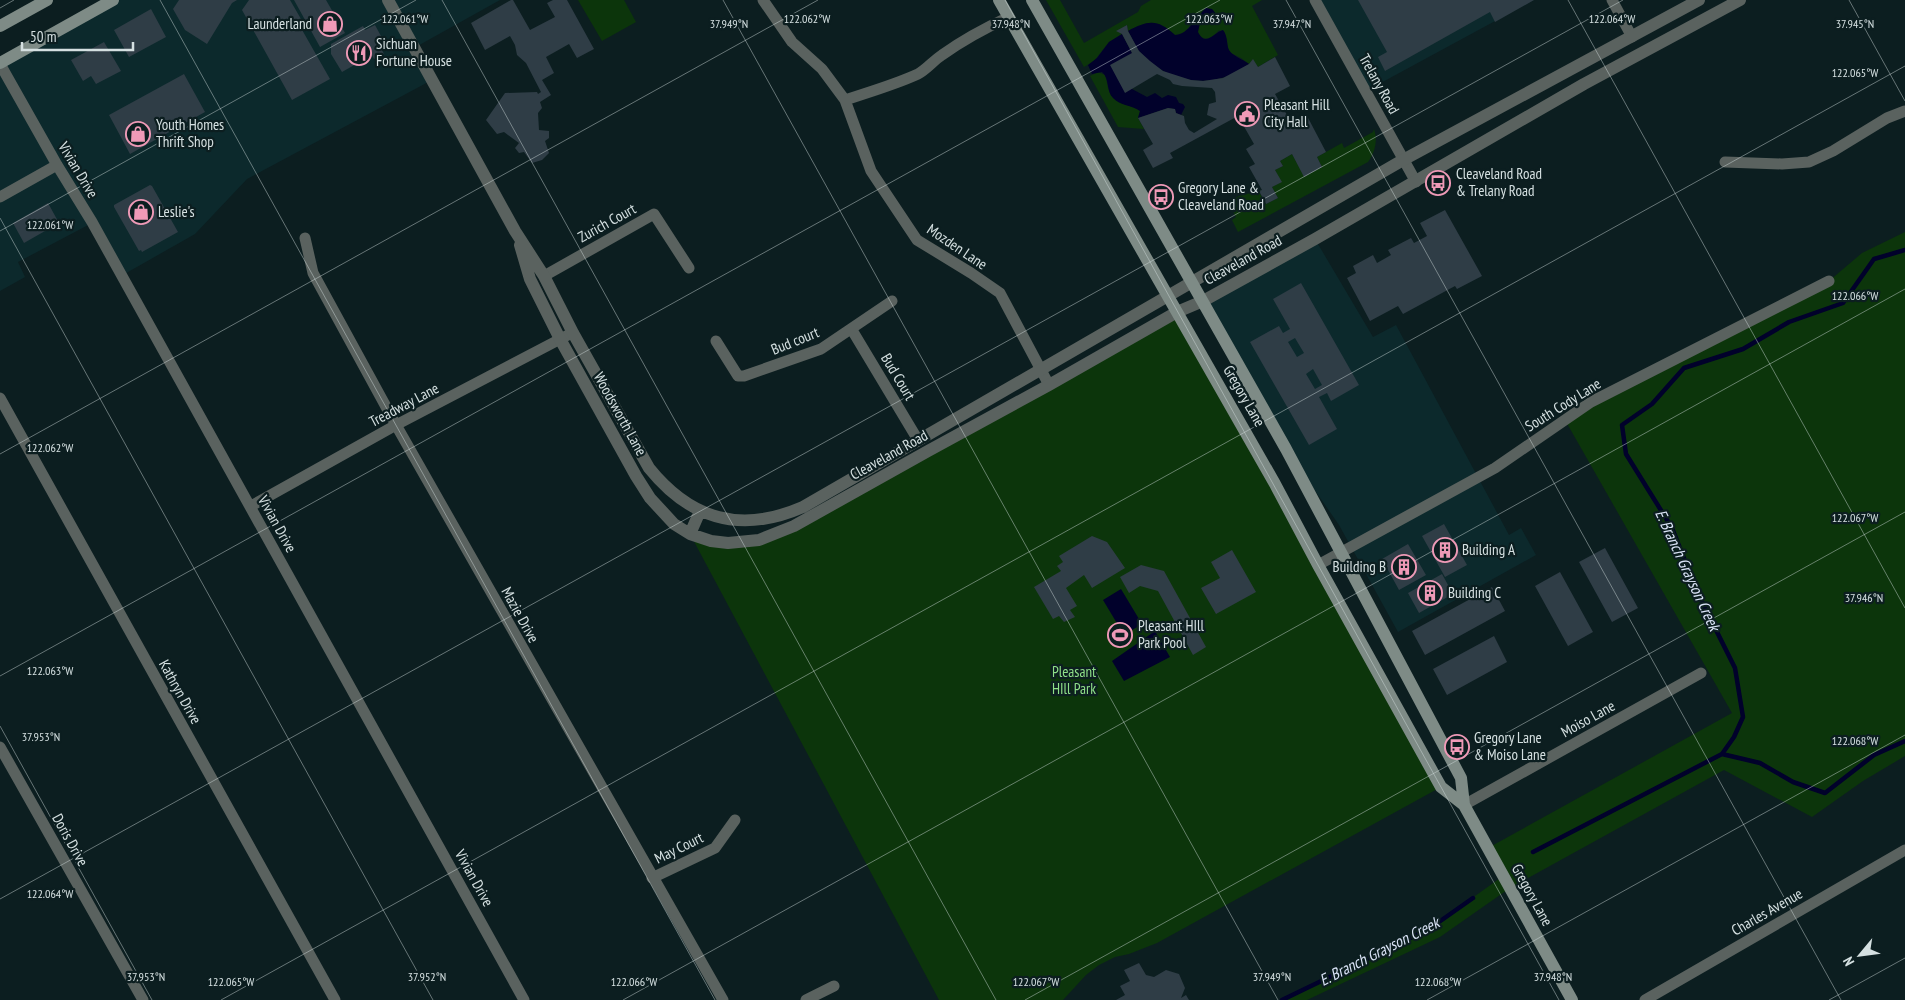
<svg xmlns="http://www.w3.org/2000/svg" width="1905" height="1000" font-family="'PT Sans Narrow',sans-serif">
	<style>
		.built { fill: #0c292c }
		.green { fill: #0c350b }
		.water { fill: #01012b }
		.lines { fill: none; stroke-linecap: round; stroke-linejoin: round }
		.stream { stroke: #01012b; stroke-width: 4.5 }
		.building { fill: #2f3d46; fill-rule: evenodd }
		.minor { stroke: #5a625f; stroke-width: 11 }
		.tertiary { stroke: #5a625f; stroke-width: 12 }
		.secondary { stroke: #7e8b86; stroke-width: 12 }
		.ticks { fill: none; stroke: #d5e0e1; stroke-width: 1; stroke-opacity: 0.45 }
		.labels { text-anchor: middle; stroke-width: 4.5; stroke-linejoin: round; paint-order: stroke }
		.poi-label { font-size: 15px; fill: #d5e0e1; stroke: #0c1e20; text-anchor: start }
		.street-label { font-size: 15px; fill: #d5e0e1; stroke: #0c1e20 }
		.park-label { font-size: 15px; fill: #8fdf89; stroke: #0c1e20 }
		.water-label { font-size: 16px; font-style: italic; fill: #dbe4f7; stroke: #0c1e20 }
		.ticks-label { font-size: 12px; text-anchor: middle; fill: #d5e0e1; stroke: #0c1e20; stroke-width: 4.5; stroke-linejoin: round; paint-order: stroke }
	</style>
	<rect width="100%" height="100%" fill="#0c1e20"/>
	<path class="built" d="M113,0H500L414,48L432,80L247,179L195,234L121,276L92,223L18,262L25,277L0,291V63Z
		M1315,0H1534L1366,91Z
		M1315,239L1373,337L1396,325L1509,535L1521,528L1536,555L1398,632L1339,525L1286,449L1203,301Z"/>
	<path class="green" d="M578,0H624L636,22L602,41Z
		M1046,0H1060L1084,43L1138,12L1141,6L1151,0H1262L1252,6L1278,55L1258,67L1253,60L1249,64L1241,58L1231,53L1228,49L1227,39L1219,30C1213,38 1203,43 1197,32L1200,23L1205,21H1215L1216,13L1195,18C1189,27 1186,34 1175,35C1157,19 1149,20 1128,31L1127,25L1117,31L1122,34L1109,42L1094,61L1084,67Z
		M1098,72L1105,75C1107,80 1107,86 1109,91C1115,105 1130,104 1140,111L1138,118L1144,129L1118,127L1090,76Z
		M1374,129C1378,141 1375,152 1368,162L1238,232L1232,220L1236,217L1228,202L1239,196L1262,190L1259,192L1266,204L1278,198L1272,187L1281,182L1275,170L1283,166L1280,161L1292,154L1304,176L1322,167L1317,157L1342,143L1344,148L1373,132Z
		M1905,232V756L1863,781L1812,817L1724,770L1510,888L1440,937L1307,1000H1282L1429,929L1503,876L1488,848L1732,713L1565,420L1829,281L1862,253Z
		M1177,312L1441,787L1157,943L1129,954L1115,957L1099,965L1086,975L1063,1000H939L690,534L759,540Z"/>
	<path class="water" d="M1206,8L1212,9C1218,15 1217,19 1211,25L1205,21L1200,23L1198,32C1206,48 1214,32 1223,30C1228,36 1226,43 1229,50C1231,55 1244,60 1249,64C1241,69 1234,74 1225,77C1195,87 1159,76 1139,51C1135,46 1132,37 1128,31C1149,20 1157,19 1175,35C1190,34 1195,17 1206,8Z
		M1122,34L1132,53V89L1147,97L1155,93L1162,98L1168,95L1176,97L1179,103L1183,104L1185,107L1181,115L1176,113L1175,109L1168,108L1138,118L1140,111C1132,105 1120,106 1113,98C1106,91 1110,79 1102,72L1092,74L1088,65L1097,58L1109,42Z
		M1121,589L1142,624L1124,635L1103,600Z
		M1155,631L1170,657L1124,681L1112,661Z"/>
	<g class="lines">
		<path class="stream" d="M1722,754L1760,763L1793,782L1825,793L1874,755L1905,741
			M1533,852L1722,754L1734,737L1743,717L1735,668L1698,594L1672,528L1626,454L1622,425L1652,404L1684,368L1743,349L1789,322L1843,303L1874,259L1905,250
			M1282,1000L1429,929L1473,898"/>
	</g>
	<path class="building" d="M179,0H237L232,3L207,44L185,30L173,9Z
		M249,0H290L301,19L297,21L330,79L292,100L242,10Z
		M294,0H326L345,33L320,47Z
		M511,0H513L530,30L555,17L547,3L553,0H567L594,49L577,58L569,44L546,57L554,73L542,80L551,95L540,102L542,108L538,113L539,130L549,131V138L545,141L549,153L542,160L532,163L524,152L519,153L515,148L519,143L504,132L497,134L486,120L505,93L537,92L538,94L541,92L526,63L517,55L515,45L510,36L485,50L471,23Z
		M1358,0H1534L1495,22L1490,12L1385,71L1378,57L1387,52Z
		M151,9L166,37L129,57L114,30Z
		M375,25L387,47L382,50L384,54L374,59L372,55L342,72L331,54V44L363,26L365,30Z
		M1127,25L1128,31L1139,51L1150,61L1163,71L1191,80L1203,81L1223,78L1249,64L1253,59L1258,67L1275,57L1290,86L1275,94L1291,122L1306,114L1326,152L1317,157L1322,167L1304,177L1292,154L1280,161L1283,166L1275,170L1282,182L1272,187L1278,198L1266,204L1259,191L1262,190L1249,167L1255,164L1246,149L1254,144L1238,116L1170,153L1173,158L1153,168L1143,150L1153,144L1138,118L1168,108L1175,109L1176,113L1184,116L1185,123L1189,130L1194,133L1217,119L1207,115L1209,104L1216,102L1215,92L1212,88L1182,86L1173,84L1170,80L1157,74L1125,93L1110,65L1132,53L1122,34L1116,31Z
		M104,42L121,71L96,84L91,76L83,81L71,60Z
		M184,74L205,112L130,154L109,115Z
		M150,185L152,186L178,232L142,252L141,250L139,251L114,207V205Z
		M48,203L59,223L24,243L13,223Z
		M1445,210L1482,276L1457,289L1455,286L1403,314L1398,306L1370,321L1347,278L1356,273L1353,266L1373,255L1377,263L1391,255L1388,250L1411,238L1414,243L1427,236L1420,223Z
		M1301,283L1359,385L1331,401L1327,393L1319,397L1337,429L1309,445L1250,342L1279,326L1283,333L1290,329L1273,299ZM1295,338L1304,353L1297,357L1288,342ZM1313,369L1322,385L1315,389L1306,374Z
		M1444,524L1467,565L1445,577L1422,536Z
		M1092,536L1107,542L1125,568L1092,588L1084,575L1066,588L1077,606L1070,610L1075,617L1064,622L1059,616L1053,619L1034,587L1061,571L1057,566L1063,562L1059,556Z
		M1408,544L1426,575L1399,590L1382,559Z
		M1605,548L1638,608L1612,622L1579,562Z
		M1232,550L1256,592L1216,614L1201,588L1220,578L1211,562Z
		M1141,565L1164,571L1206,647L1193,655L1158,591L1140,586L1129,593L1120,577Z
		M1560,572L1593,632L1568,646L1535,586Z
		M1442,574L1453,594L1419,613L1408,593Z
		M1492,587L1505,611L1425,655L1412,631Z
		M1494,636L1507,662L1447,695L1433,669Z
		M1139,963L1146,975L1154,977L1166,970L1179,974L1185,988L1181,998L1186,995L1189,1000H1116L1125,995L1120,986L1130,981L1124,970Z"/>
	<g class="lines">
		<path class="minor" d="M763,0L792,42L822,69L845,100L871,171L917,240L971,273L1000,293L1049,385
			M1315,0L1416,182
			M1612,0L1632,37
			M0,64L57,165L92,222L524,1000
			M845,100C869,92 894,85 918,74C927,69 933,61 942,55C963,40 985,28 1009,17
			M1725,162L1782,164L1809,162L1833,151L1887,118L1905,111
			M0,197L57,165
			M305,238L313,273L396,425L723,1000
			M544,276L654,214L689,268
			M852,330L918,440
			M716,341L738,376H744L821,349L892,301
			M0,398L335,1000
			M251,506L396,425L568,335
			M1318,565L1495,468L1591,402L1829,281
			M0,747L143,1000
			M1464,805L1701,673
			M652,878L715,848L735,820
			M806,1000L834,986
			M1645,1000L1905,850"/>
		<path class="tertiary" d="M388,0L515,231L544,276L573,333L649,468C691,520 741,534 803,507L1403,160L1699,0
			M520,245L530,279L560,339L636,476L650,498L674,524L690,534L711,541L728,543L759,540L794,526L928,451L1049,385L1177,312L1203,301L1315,239L1584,84L1740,0
			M690,534L700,511"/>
		<path class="secondary" d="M999,0L1275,484L1318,565L1441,787L1464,805
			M1032,0L1286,449L1461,778L1464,805L1572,1000
			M0,26L47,0
			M0,63L113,0"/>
	</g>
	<path class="ticks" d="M160,0L715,1000M442,0L996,1000M723,0L1278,1000M1005,0L1559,1000M1286,0L1841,1000M1568,0L1905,608M1849,0L1905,101M0,8L14,0M0,218L433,1000M0,231L416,0M0,454L818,0M0,676L1220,0M0,726L152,1000M0,899L1623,0M221,1000L1905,66M623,1000L1905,289M1025,1000L1905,512M1427,1000L1905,735M1829,1000L1905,958"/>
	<defs>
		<symbol id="shop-ring" viewBox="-11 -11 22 22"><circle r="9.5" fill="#0c1e20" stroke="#ef9ab7" stroke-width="1.5"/><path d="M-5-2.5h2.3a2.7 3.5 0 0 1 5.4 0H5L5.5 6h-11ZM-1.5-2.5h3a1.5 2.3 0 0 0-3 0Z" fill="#ef9ab7"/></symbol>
		<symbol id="restaurant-ring" viewBox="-11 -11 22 22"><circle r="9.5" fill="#0c1e20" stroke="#ef9ab7" stroke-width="1.5"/><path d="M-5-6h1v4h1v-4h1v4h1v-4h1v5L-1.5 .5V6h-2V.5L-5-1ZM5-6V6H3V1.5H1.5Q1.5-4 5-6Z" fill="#ef9ab7"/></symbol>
		<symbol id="civic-ring" viewBox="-11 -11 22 22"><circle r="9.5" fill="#0c1e20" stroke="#ef9ab7" stroke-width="1.5"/><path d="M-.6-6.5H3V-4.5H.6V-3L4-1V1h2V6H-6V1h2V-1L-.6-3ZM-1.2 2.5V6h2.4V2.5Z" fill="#ef9ab7"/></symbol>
		<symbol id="bus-ring" viewBox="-11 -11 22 22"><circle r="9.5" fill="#0c1e20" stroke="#ef9ab7" stroke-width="1.5"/><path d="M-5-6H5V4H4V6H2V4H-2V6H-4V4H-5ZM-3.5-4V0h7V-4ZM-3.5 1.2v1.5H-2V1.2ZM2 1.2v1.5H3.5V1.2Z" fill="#ef9ab7"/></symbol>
		<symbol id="building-ring" viewBox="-11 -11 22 22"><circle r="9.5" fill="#0c1e20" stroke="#ef9ab7" stroke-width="1.5"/><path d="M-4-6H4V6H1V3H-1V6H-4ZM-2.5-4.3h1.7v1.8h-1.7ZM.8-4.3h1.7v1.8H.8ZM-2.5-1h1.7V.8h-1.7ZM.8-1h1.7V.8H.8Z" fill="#ef9ab7"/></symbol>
		<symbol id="stadium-ring" viewBox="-11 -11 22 22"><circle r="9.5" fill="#0c1e20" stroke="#ef9ab7" stroke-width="1.5"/><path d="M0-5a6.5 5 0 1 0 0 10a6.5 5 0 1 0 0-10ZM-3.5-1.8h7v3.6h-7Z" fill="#ef9ab7"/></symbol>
	</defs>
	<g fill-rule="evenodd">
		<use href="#shop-ring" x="316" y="10" width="28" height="28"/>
		<use href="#restaurant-ring" x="345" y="39" width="28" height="28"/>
		<use href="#civic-ring" x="1233" y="100" width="28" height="28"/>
		<use href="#shop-ring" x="124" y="120" width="28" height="28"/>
		<use href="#bus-ring" x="1424" y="169" width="28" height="28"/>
		<use href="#bus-ring" x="1147" y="183" width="28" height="28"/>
		<use href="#shop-ring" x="127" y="198" width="28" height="28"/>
		<use href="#building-ring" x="1431" y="536" width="28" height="28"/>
		<use href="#building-ring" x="1390" y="553" width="28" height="28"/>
		<use href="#building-ring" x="1416" y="579" width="28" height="28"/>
		<use href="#stadium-ring" x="1106" y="621" width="28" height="28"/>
		<use href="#bus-ring" x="1443" y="733" width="28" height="28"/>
	</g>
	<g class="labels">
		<g class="poi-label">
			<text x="312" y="29" text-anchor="end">Launderland</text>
			<text x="376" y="49">Sichuan<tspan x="376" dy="17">Fortune House</tspan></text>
			<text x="1264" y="110">Pleasant Hill<tspan x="1264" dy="17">City Hall</tspan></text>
			<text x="156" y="130">Youth Homes<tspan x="156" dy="17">Thrift Shop</tspan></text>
			<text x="1456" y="179">Cleaveland Road<tspan x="1456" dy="17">&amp; Trelany Road</tspan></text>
			<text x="1178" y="193">Gregory Lane &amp;<tspan x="1178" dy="17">Cleaveland Road</tspan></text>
			<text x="158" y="217">Leslie's</text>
			<text x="1462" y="555">Building A</text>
			<text x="1386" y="572" text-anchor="end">Building B</text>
			<text x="1448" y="598">Building C</text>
			<text x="1138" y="631">Pleasant HIll<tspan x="1138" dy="17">Park Pool</tspan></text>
			<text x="1474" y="743">Gregory Lane<tspan x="1474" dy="17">&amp; Moiso Lane</tspan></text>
		</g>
		<g class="street-label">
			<text transform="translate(1379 84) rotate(61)" y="5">Trelany Road</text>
			<text transform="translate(78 170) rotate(59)" y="5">Vivian Drive</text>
			<text transform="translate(607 223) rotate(-29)" y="5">Zurich Court</text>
			<text transform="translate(957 247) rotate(34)" y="5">Mozden Lane</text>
			<text transform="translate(1243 260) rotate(-29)" y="5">Cleaveland Road</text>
			<text transform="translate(795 341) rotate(-22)" y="5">Bud court</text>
			<text transform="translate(898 377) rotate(59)" y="5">Bud Court</text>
			<text transform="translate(1244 396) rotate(60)" y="5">Gregory Lane</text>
			<text transform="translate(404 405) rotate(-28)" y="5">Treadway Lane</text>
			<text transform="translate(1563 405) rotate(-32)" y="5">South Cody Lane</text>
			<text transform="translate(620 414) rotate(61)" y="5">Woodsworth Lane</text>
			<text transform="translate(889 455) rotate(-29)" y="5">Cleaveland Road</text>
			<text transform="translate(277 524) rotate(61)" y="5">Vivian Drive</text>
			<text transform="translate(520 615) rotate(61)" y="5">Mazie Drive</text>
			<text transform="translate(180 692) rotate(61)" y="5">Kathryn Drive</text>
			<text transform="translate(1588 719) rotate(-29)" y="5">Moiso Lane</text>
			<text transform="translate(70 840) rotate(61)" y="5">Doris Drive</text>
			<text transform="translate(679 848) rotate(-26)" y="5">May Court</text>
			<text transform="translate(474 878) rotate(61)" y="5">Vivian Drive</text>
			<text transform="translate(1532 895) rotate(61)" y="5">Gregory Lane</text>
			<text transform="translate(1767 912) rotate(-30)" y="5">Charles Avenue</text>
		</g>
		<g class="park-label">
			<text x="1074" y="677">Pleasant<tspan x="1074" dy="17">HIll Park</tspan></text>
		</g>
		<g class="water-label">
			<text transform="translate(1688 570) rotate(65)" y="6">E. Branch Grayson Creek</text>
			<text transform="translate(1379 951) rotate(-27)" y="6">E. Branch Grayson Creek</text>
		</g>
	</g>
	<g class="ticks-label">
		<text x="1612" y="23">122.064°W</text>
		<text x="405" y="23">122.061°W</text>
		<text x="807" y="23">122.062°W</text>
		<text x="1209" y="23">122.063°W</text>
		<text x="729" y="28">37.949°N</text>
		<text x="1011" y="28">37.948°N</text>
		<text x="1292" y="28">37.947°N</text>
		<text x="1855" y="28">37.945°N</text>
		<text x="1855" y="77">122.065°W</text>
		<text x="50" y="229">122.061°W</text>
		<text x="1855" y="300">122.066°W</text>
		<text x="50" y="452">122.062°W</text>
		<text x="1855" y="522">122.067°W</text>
		<text x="1864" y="602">37.946°N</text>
		<text x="50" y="675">122.063°W</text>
		<text x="41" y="741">37.953°N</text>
		<text x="1855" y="745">122.068°W</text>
		<text x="50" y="898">122.064°W</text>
		<text x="146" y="981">37.953°N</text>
		<text x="427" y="981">37.952°N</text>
		<text x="1272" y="981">37.949°N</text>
		<text x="1553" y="981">37.948°N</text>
		<text x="231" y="986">122.065°W</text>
		<text x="634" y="986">122.066°W</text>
		<text x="1036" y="986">122.067°W</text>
		<text x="1438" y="986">122.068°W</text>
	</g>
	<g transform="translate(1860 955) rotate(241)" stroke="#0c1e20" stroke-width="4" paint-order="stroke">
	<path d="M0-4L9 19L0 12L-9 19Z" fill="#d5e0e1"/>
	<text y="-8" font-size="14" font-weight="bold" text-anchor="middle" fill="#d5e0e1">N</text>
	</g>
	<path d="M22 42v8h111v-8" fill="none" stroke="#d5e0e1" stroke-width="2.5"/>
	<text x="30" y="42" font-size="15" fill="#d5e0e1" stroke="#0c1e20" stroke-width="4" paint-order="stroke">50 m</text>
</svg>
